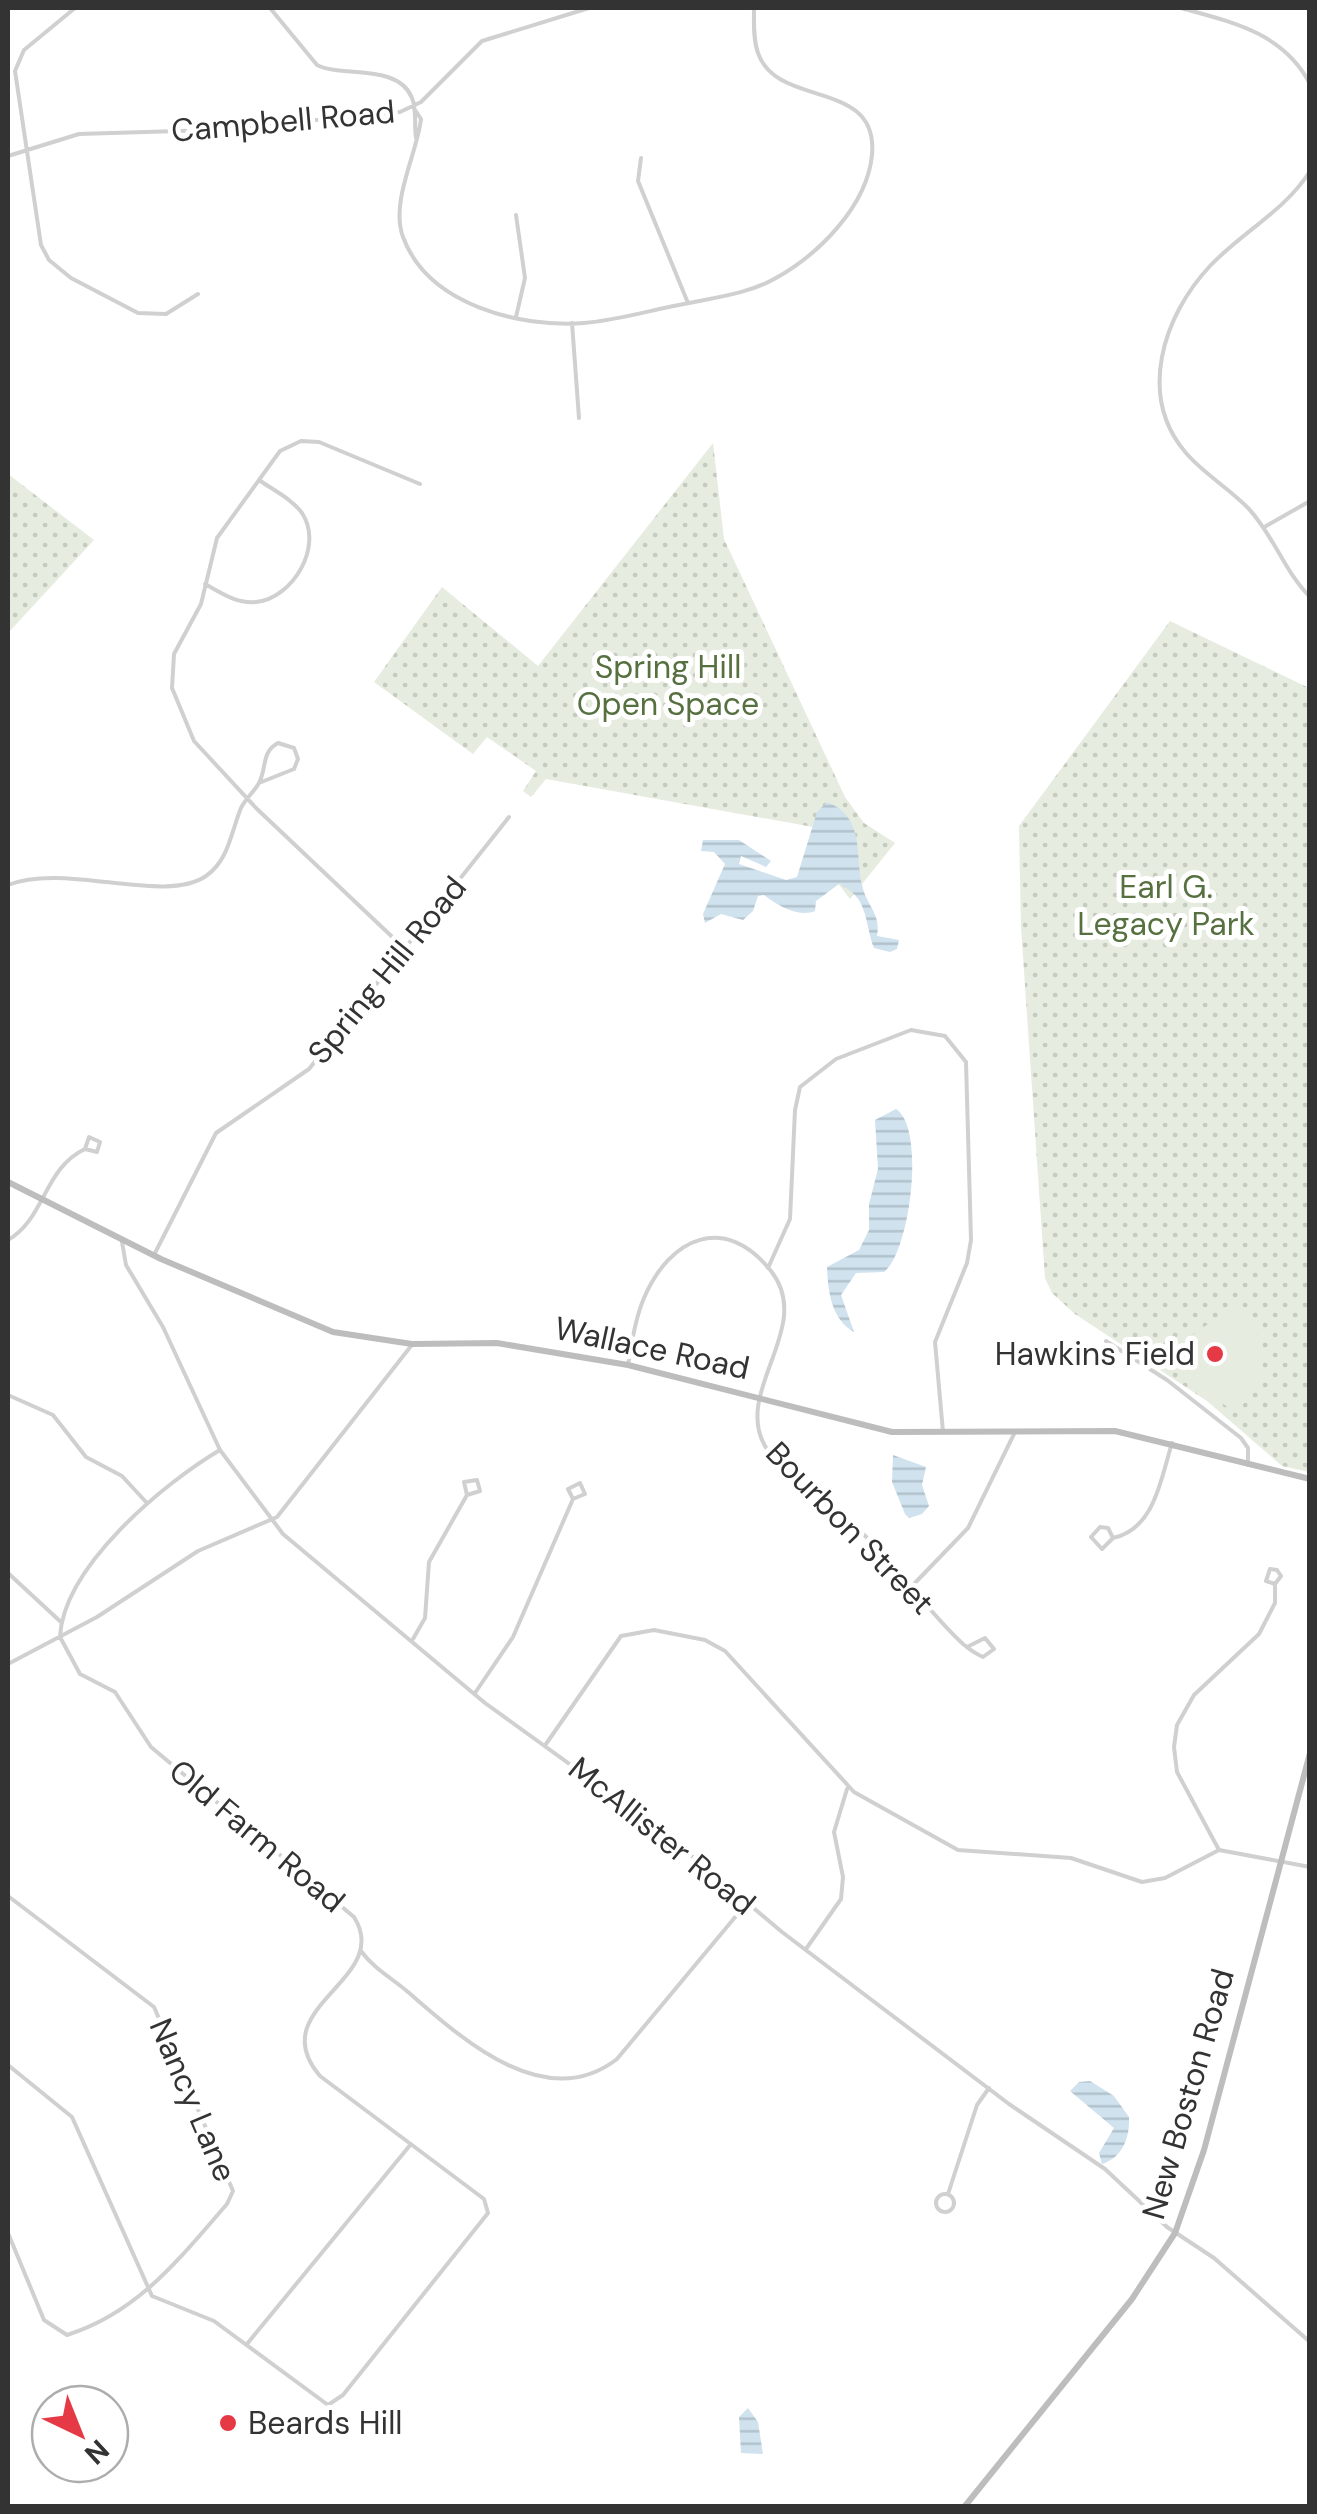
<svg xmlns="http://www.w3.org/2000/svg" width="1317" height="2514" font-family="'DM Sans',sans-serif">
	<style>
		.grass { fill: url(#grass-dots) }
		.pitch { fill: #e6ecdf }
		.water { fill: url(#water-rules) }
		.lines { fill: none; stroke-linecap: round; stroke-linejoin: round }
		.street { stroke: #d0d0d0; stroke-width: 4 }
		.secondary { stroke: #bdbdbd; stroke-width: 6 }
		.poi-dot { fill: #e63946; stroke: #fff; stroke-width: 4 }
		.labels { text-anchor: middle; stroke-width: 10; stroke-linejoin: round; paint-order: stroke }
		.street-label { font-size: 32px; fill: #333; stroke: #fff }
		.park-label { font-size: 32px; fill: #56703f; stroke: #fff }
		.poi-label { font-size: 32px; fill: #333; stroke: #fff; text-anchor: end }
	</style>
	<defs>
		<pattern id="grass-dots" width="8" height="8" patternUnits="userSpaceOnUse" patternTransform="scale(2.5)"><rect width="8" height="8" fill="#e6ecdf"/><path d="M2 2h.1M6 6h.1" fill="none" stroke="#c6cbc0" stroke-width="1.8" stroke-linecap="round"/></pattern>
		<pattern id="water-rules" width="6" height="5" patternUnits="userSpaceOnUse" patternTransform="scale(2.5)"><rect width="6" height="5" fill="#cfe2ee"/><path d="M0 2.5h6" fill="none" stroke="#b2c2cd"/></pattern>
	</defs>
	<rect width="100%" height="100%" fill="#fff"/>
	<path class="grass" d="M713,443L724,539L845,797L864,823L895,843L850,899L823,864L824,829L546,779L531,797L523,791L536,771L487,737L473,754L374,682L442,587L538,666Z
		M8,474L94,540L8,633Z
		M1170,621L1309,688V1472L1282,1466L1207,1401L1075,1314L1052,1293L1045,1278L1021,927L1019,826Z"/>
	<path class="pitch" d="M1239,1303C1270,1340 1268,1378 1236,1413L1166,1363L1170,1350Z"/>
	<path class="water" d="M827,802C865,817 855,854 862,885C867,907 881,913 877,936L899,940L897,949L890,952L874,948C864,922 869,897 839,884L816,901L815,911C798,918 777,905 764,895L758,896L753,911L743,920L721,914L705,923L703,914L725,864L714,852L701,851L703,840H739L771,861L766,867L741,856L739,864L786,880L797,877L817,812Z
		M896,1109C926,1128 910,1252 884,1272L856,1273L841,1295L854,1332C831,1319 828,1291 827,1267L859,1250L869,1230V1204L878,1169L875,1120Z
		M893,1455L926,1467L922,1485L929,1506L922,1514L909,1518L905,1514L892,1482Z
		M1090,2081L1114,2096L1129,2117C1130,2137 1123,2157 1102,2164L1099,2153L1114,2128L1070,2091L1079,2082Z
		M748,2408L758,2422L763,2454L741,2453L739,2417Z"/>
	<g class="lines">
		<path class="street" d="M75,8L24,50L15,71L41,245L49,260L71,278L138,313L166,314L198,294
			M270,8L317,65C343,78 398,63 412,98C417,109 414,126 416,138
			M1181,8C1232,22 1284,33 1310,84
			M413,107L421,119C417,154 390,202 403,237C428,305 520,328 584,323C620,320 654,309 689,303C718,297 750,293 776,278C819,254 867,206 872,155C879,78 777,109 758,53C753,39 754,22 754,8
			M8,156L79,134L212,130L400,112L421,102L482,41L589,8
			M641,158L638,181L688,303
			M1310,171C1286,210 1241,233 1210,266C1163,316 1137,396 1186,453C1204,474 1230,489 1249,509C1274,536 1284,571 1310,597
			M516,317L525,278L516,215
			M572,323L579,418
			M1266,526L1310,501
			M205,584C221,593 237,604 256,602C293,598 324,546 302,513C292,499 273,490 259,480
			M8,885C65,862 164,905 206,876C229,860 231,832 241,808C246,798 254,792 259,783C267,768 261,752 278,743L294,748L298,759L294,769L259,783
			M405,949L256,808L194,741L172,688L174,654L201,604L217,538L280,451L301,441L319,442L420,484
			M8,1240C45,1219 44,1168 85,1149L97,1152L100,1142L89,1137L85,1149
			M122,1242L126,1265L163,1327L220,1450L283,1534L485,1703L661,1830L782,1932L1009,2104L1105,2169L1167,2227L1214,2258L1310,2342
			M154,1255L216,1133L309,1069L509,817
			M768,1268L790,1219L795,1110L800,1087L836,1059L911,1030L945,1036L966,1062L971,1240L967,1263L935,1342L943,1432
			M1106,1341L1167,1380L1241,1438L1248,1448V1465
			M628,1365C632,1343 635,1319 644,1298C670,1237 725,1213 771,1271C815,1327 733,1390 765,1446C785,1481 832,1504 861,1532C898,1566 926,1610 963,1644C969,1649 976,1654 983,1657L994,1649L985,1638L967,1647
			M8,1395L53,1415L86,1457L122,1476L146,1502
			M1113,1538L1102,1549L1091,1537L1100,1527L1108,1528L1113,1538C1155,1529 1161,1478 1172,1443
			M8,1573L62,1623
			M912,1586L968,1528L1014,1434
			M413,1639L425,1618L429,1562L467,1495L480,1491L477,1480L464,1482L467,1495
			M8,1664L97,1617L198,1551L277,1517L411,1346
			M475,1693L513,1637L573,1499L585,1494L580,1483L568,1489L573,1499
			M546,1744L621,1636L654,1630L705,1640L725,1651L854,1792L958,1850L1071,1858L1142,1882L1165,1878L1219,1850L1310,1867
			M1219,1850L1177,1772L1174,1747L1177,1725L1194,1695L1259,1634L1275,1603V1584L1281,1576L1277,1570L1270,1569L1266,1581L1275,1584
			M8,1896L154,2007L233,2191L227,2204C180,2258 138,2313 67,2335L44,2320L8,2233
			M806,1949L841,1899L843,1877L834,1832L847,1789
			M361,1951C373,1968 393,1979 408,1992C461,2038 545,2115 617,2059L746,1904
			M8,2065L72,2117L152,2296L214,2321L328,2405L343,2395L488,2213L484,2199L320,2076C261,2007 394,1980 354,1917L151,1747L115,1692L80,1674L60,1637C63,1567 164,1483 220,1450
			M948,2194L977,2105L989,2088
			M936 2203a9 9 0 1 1 18 0a9 9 0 1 1-18 0Z
			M247,2344L411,2144"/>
		<path class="secondary" d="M8,1182L161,1259L333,1332L412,1344L497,1343L628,1365L892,1432L1115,1431L1310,1479
			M965,2506L1132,2299L1175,2233L1204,2150L1310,1753"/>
	</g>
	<g class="poi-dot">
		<circle cx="1215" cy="1354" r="10"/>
		<circle cx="228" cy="2423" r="10"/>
	</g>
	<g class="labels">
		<g class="street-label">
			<text transform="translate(283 121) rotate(-5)" y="11">Campbell Road</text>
			<text transform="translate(387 970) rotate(-51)" y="11">Spring Hill Road</text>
			<text transform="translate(652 1348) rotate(12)" y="11">Wallace Road</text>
			<text transform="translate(850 1528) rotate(46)" y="11">Bourbon Street</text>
			<text transform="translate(257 1836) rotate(40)" y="11">Old Farm Road</text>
			<text transform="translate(662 1836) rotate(39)" y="11">McAllister Road</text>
			<text transform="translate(1188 2094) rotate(-74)" y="11">New Boston Road</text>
			<text transform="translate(193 2100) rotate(67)" y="11">Nancy Lane</text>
		</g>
		<g class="park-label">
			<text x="668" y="678">Spring Hill<tspan x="668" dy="37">Open Space</tspan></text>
			<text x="1166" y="898">Earl G.<tspan x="1166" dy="37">Legacy Park</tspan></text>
		</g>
		<g class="poi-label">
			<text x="1195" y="1365">Hawkins Field</text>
			<text x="248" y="2434" text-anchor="start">Beards Hill</text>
		</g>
	</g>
	<rect width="1317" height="2514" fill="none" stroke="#333333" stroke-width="20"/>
	<g transform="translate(80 2434) rotate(137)"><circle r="48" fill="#ffffff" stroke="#adadad" stroke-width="2.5"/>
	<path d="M0-8L18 38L0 25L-18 38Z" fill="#e63946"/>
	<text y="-15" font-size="28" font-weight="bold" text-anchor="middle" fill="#333333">N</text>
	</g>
</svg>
